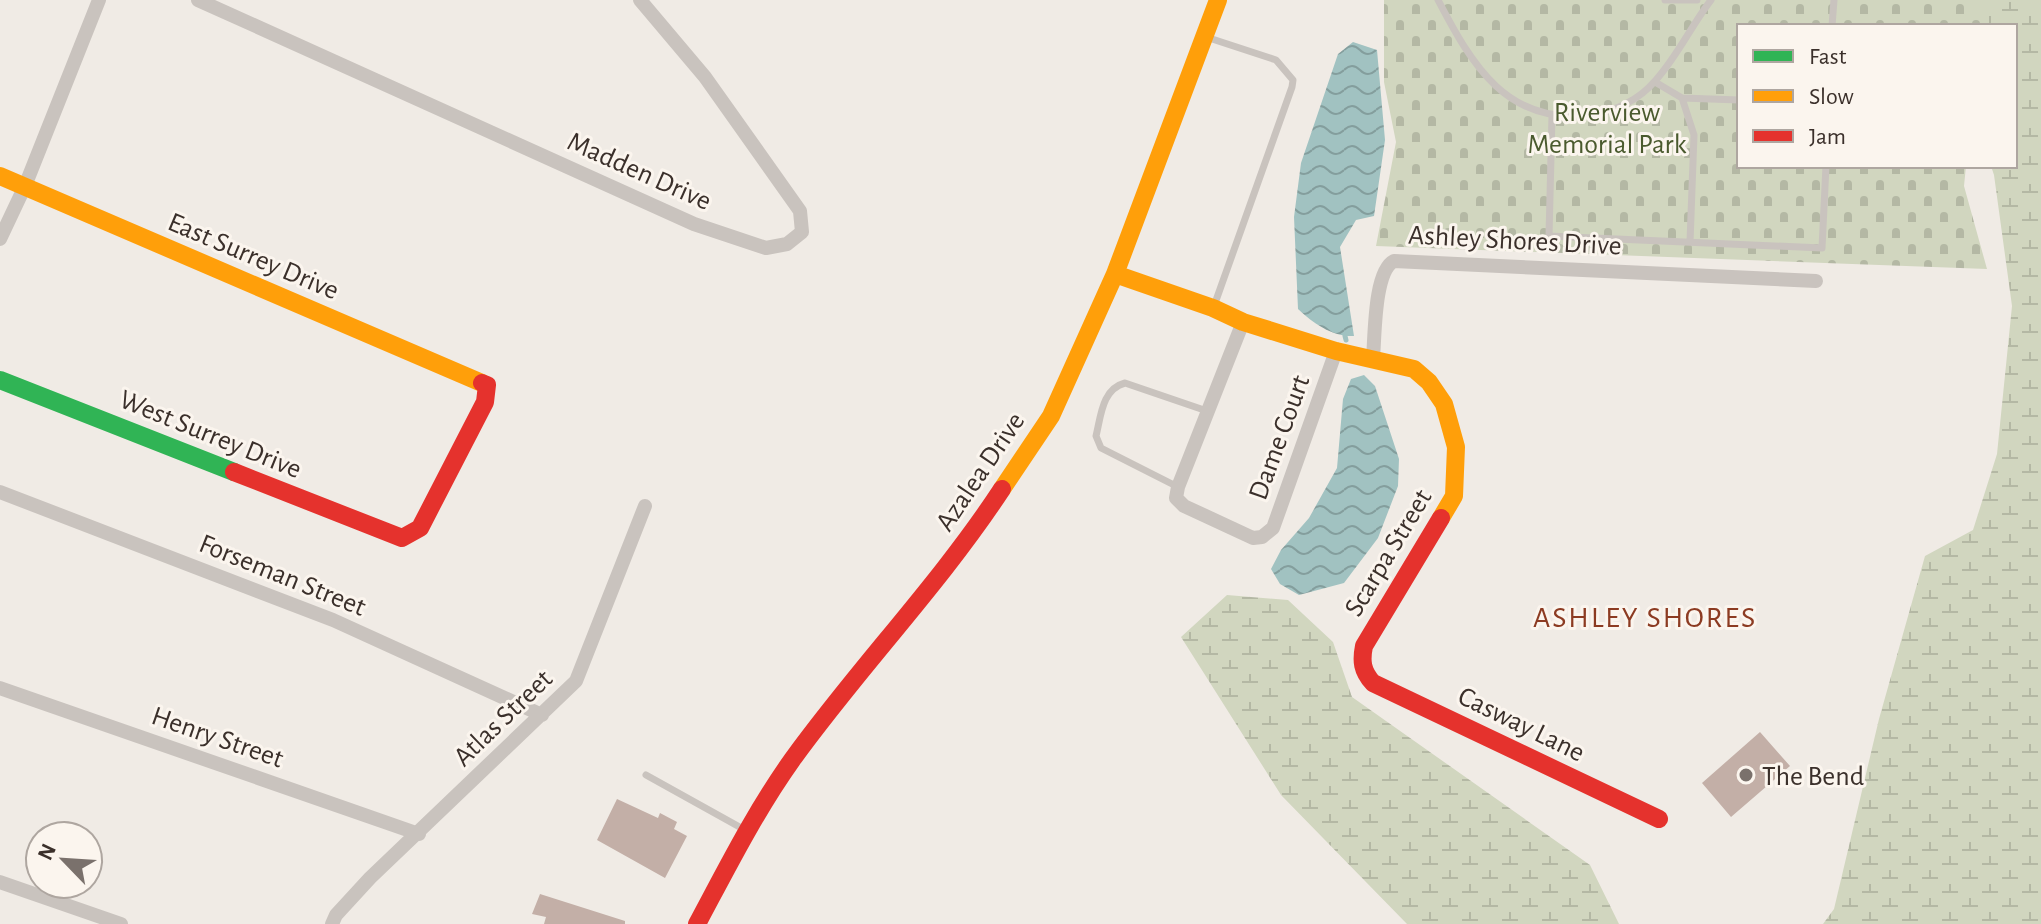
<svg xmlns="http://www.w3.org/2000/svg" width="2041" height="924" font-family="'Alegreya Sans',sans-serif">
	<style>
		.wetland { fill: url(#wetland-marsh) }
		.cemetery { fill: url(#cemetery-stones) }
		.water { fill: url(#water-waves) }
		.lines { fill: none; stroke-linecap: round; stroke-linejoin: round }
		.stream { stroke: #a1c2c1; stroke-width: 5 }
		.building { fill: #c3afa7 }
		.lane { stroke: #c9c3be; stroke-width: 7 }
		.street { stroke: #c9c3be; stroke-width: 14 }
		.fast { stroke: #30b455; stroke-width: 18 }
		.slow { stroke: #ff9f0a; stroke-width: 18 }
		.jam { stroke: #e5322d; stroke-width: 18 }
		.poi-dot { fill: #7a716c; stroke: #fbf5ee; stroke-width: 3 }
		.labels { text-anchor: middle; stroke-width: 6; stroke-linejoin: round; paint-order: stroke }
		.park-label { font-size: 28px; fill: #4a5a2e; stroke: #fbf5ee }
		.street-label { font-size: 28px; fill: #3b302b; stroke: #fbf5ee }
		.poi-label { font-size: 28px; fill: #3b302b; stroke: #fbf5ee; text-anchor: start }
		.neighbourhood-label { font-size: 30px; letter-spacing: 2px; fill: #8c3b22; stroke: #fbf5ee }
	</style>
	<defs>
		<pattern id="wetland-marsh" width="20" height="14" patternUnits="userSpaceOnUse" patternTransform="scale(2)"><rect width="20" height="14" fill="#d1d6bf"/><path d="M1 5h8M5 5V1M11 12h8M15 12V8" fill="none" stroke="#b4b8a4"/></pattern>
		<pattern id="cemetery-stones" width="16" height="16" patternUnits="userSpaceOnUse" patternTransform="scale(2)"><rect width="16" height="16" fill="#d1d6bf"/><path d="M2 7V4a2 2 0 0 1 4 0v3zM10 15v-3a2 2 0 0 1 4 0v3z" fill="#b4b8a4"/></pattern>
		<pattern id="water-waves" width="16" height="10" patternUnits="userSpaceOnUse" patternTransform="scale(2)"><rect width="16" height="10" fill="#a1c2c1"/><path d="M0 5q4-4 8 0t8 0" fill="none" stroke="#849e9d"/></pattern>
	</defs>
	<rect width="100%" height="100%" fill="#f0ebe5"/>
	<path class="wetland" d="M1980,0H2041V924H1823L1834,909L1879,719L1925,556L1973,530L1997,454L2012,306L1994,175L1991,166H2015V26H1980Z
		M1227,595L1288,600L1333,642L1352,697L1590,865L1619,924H1407L1281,795L1181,637Z"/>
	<path class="cemetery" d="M1384,0H1980V26H1739V166H1966L1964,186L1987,269L1376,246L1396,142L1384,82Z"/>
	<path class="water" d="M1353,42L1377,50L1385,140L1374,216L1356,220L1340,247L1354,336C1332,337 1313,323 1298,309L1294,217L1301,163L1338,54Z
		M1364,375L1375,386L1399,459L1398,486L1378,538L1344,583L1299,595L1280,584L1271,569L1281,550L1309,518L1337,468L1343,399L1351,379Z"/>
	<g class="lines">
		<path class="stream" d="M1345,336L1346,340"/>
	</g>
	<path class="building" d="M1760,732L1790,766L1731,817L1702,783Z
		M617,799L658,818L660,813L677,822L674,829L687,836L665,878L597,840Z
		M540,894L625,921V924H544L546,917L532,914Z"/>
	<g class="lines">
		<path class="lane" d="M1438,0C1472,65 1507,126 1592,115C1615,111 1639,100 1655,81C1677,57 1691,26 1711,0
			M1665,0H1697
			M1832,26L1834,0
			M1206,37L1276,60L1293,80L1292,87L1214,306
			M1655,82L1682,98L1739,100
			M1682,98L1694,135L1690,242
			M1552,116L1549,236L1822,248L1826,166
			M1178,487L1101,448L1096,436C1101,416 1102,389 1125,383L1207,411
			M646,775L745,830"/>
		<path class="street" d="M198,0L694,224L766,248L787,244L802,232L800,211L705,77L640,0
			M0,239L25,186L99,0
			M1243,322L1178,487L1176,498L1184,506L1253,538L1262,537L1273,528L1336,351
			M1373,358C1375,336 1374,271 1394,261L1816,281
			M0,492L333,620L542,715
			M0,688L419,834
			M0,882L121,924
			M332,924L336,915L370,878L576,681L645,506"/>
		<path class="fast" d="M0,380L234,472"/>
		<path class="slow" d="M0,176L482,383
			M1115,274L1213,308L1243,322L1336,351L1414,369L1429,382L1444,404L1456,447L1454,496L1441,518
			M1002,489L1051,416L1115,274L1218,0"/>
		<path class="jam" d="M234,472L402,538L420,528L485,402L487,385L482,383
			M1441,518L1364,646C1361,661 1362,671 1373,683L1659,819
			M697,924C727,868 755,812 792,760C859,667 939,585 1002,489"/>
	</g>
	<circle class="poi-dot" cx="1746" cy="775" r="8"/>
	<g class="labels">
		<g class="park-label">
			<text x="1607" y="121">Riverview<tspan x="1607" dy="32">Memorial Park</tspan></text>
		</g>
		<g class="street-label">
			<text transform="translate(640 170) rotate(24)" y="10">Madden Drive</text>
			<text transform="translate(1515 239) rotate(3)" y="10">Ashley Shores Drive</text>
			<text transform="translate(254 255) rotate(23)" y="10">East Surrey Drive</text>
			<text transform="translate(211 433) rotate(22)" y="10">West Surrey Drive</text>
			<text transform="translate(1278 437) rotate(-70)" y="10">Dame Court</text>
			<text transform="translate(979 471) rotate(-56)" y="10">Azalea Drive</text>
			<text transform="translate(1387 552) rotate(-59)" y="10">Scarpa Street</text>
			<text transform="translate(283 574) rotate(22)" y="10">Forseman Street</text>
			<text transform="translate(502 717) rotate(-44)" y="10">Atlas Street</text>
			<text transform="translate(1522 723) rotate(26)" y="10">Casway Lane</text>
			<text transform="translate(218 736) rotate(19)" y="10">Henry Street</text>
		</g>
		<g class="poi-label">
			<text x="1762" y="785">The Bend</text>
		</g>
		<g class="neighbourhood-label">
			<text x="1645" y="627">ASHLEY SHORES</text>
		</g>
	</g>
	<rect x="1737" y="24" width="280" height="144" fill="#fbf5ee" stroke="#aea6a0" stroke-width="2"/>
	<rect x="1753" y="50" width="40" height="12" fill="#30b455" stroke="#aea6a0" stroke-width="2"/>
	<text x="1809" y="64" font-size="24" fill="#3b302b">Fast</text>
	<rect x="1753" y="90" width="40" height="12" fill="#ff9f0a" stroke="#aea6a0" stroke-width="2"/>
	<text x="1809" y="104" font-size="24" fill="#3b302b">Slow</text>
	<rect x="1753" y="130" width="40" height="12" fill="#e5322d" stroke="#aea6a0" stroke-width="2"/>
	<text x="1809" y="144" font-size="24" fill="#3b302b">Jam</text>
	<g transform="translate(64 860) rotate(295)"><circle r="38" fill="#fbf5ee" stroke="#aea6a0" stroke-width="2"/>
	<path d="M0-6L14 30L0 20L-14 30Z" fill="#7a716c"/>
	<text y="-12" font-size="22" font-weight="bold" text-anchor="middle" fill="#3b302b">N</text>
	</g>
</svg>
